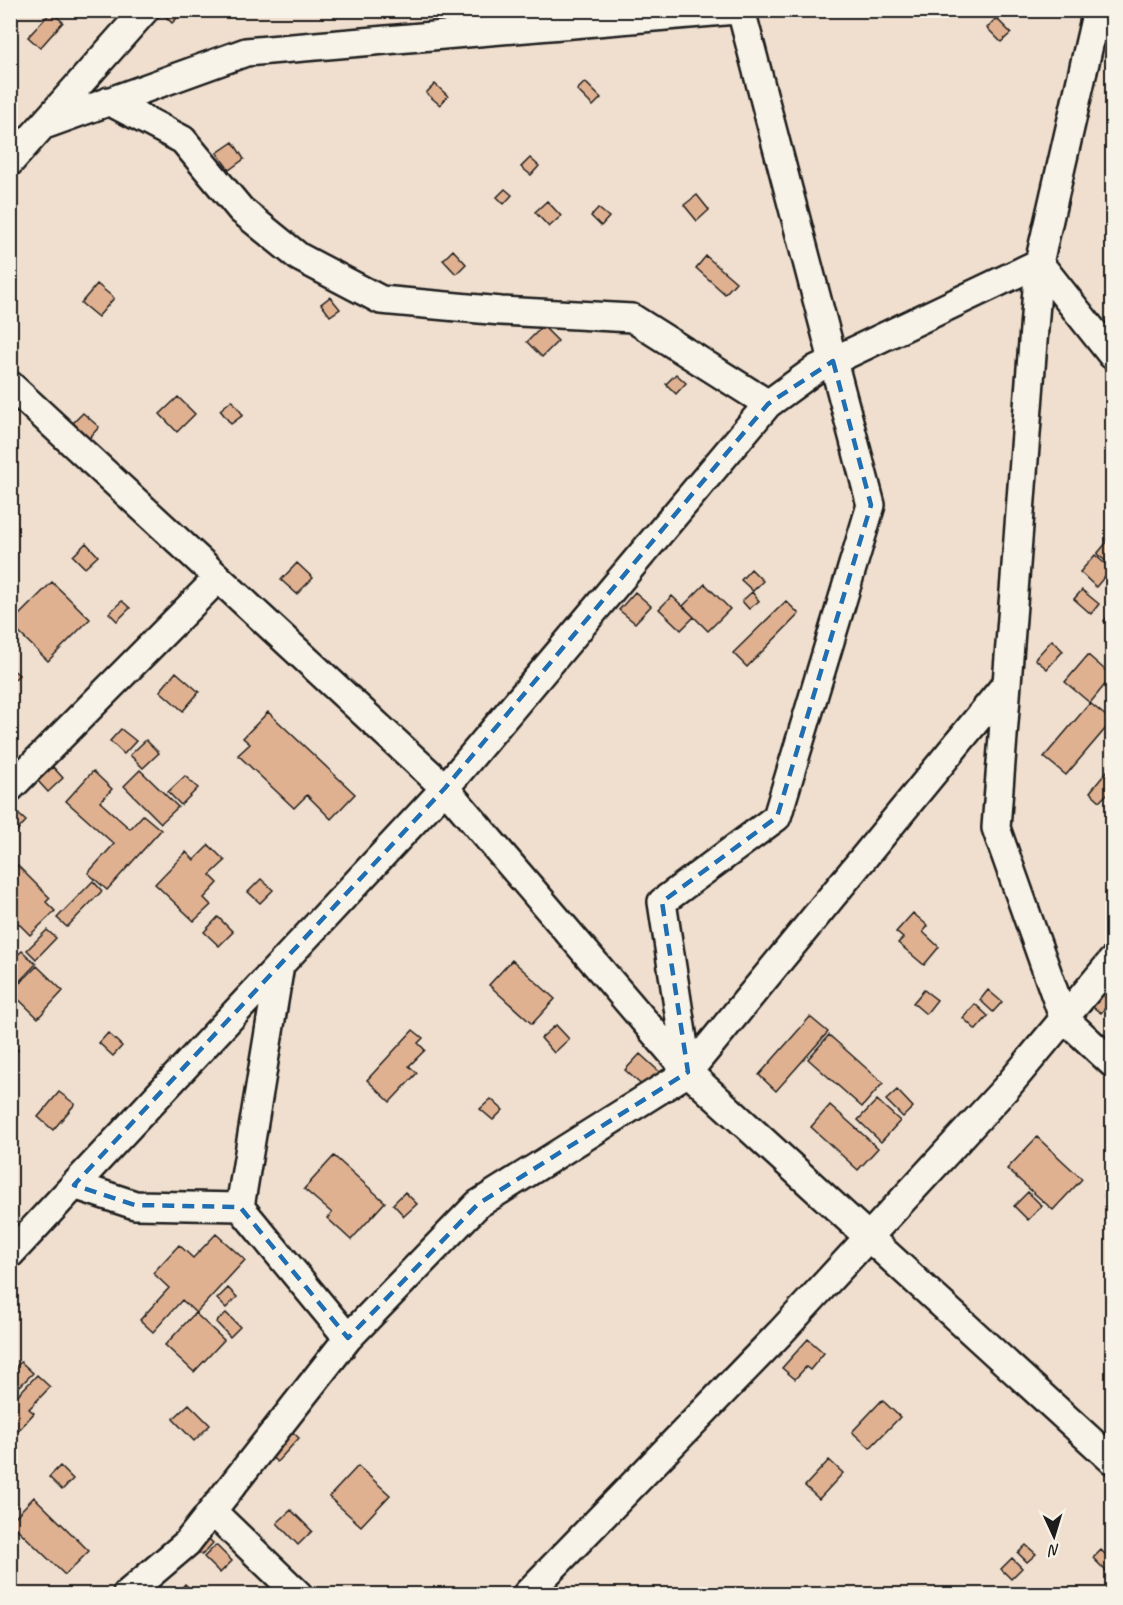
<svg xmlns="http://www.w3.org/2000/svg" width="1123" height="1605" font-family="Caveat,sans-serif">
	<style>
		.building { fill: #e0b191; stroke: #1c1c1c; stroke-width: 1.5 }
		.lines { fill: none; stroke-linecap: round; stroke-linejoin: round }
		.street-casing { stroke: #1c1c1c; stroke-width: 32 }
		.street { stroke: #f7f3e8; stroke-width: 27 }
		.marked { fill: none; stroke: #1f6fb2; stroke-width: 4.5; stroke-dasharray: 12 8; stroke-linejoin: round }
	</style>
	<rect width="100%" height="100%" fill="#f0dfce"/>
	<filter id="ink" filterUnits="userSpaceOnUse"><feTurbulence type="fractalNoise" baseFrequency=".0167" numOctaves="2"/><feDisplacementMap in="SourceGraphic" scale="12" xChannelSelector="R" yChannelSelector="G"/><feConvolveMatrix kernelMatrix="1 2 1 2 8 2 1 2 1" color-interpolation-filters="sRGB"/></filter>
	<g filter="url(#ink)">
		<path class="building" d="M159,10H185L172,23Z
			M51,12L63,22L40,48L28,37Z
			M996,18L1011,33L1001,42L987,28Z
			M585,82L601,98L593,106L577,90Z
			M435,84L448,96L440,105L426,93Z
			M233,142L244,159L229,170L217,153Z
			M530,158L539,166L531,175L521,167Z
			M505,189L512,195L504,204L497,197Z
			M697,195L709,210L697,221L684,205Z
			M547,201L561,216L549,227L535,212Z
			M598,208L609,217L601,226L591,216Z
			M453,250L466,264L456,274L443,260Z
			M706,256L736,282L725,294L696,268Z
			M97,284L114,298L98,317L81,303Z
			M330,297L340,309L330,316L321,304Z
			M543,326L558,341L542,357L527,342Z
			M676,374L686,383L676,394L666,384Z
			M178,397L195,414L177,432L160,414Z
			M232,400L243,415L231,424L220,410Z
			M83,413L99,427L85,443L68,428Z
			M1112,536V556L1107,562L1097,554Z
			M86,543L98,556L85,568L73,556Z
			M1095,555L1111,569L1096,587L1080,572Z
			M297,563L313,578L297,594L281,580Z
			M751,569L763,581L753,591L741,580Z
			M52,582L90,619L48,661L10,624Z
			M705,584L730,609L708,631L683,606Z
			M1082,590L1099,604L1091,614L1074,599Z
			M635,592L651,606L635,623L619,610Z
			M752,592L759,601L749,609L742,601Z
			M672,596L694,617L681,630L659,609Z
			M122,601L130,608L117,621L109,613Z
			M786,601L799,614L747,667L733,653Z
			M1112,611V629L1104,621Z
			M1052,640L1063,651L1047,669L1035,659Z
			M1088,655L1112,676L1090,703L1065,682Z
			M10,667L19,675L10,684Z
			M176,672L199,692L183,711L160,691Z
			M1090,703L1112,721L1066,775L1044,757Z
			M268,712L355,794L331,819L307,795L294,808L238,755L250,744L243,738Z
			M121,729L136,741L124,754L110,741Z
			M146,740L159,753L143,768L130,755Z
			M53,767L63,778L48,792L38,781Z
			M140,770L178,807L161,823L124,786Z
			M1108,770L1112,773V789L1100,801L1090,792Z
			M93,771L112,789L100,802L130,829L143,815L161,830L107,890L88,873L114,844L66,801Z
			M185,776L198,788L181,805L168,792Z
			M16,812L26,821L10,838V818Z
			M209,845L225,861L210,875L218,883L204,898L211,905L194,921L155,884L186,852L194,860Z
			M10,858L50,898L46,902L55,911L30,935L10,915Z
			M261,879L273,890L260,903L248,892Z
			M93,881L102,891L67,927L57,918Z
			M913,913L928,926L923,932L939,947L924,965L898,943L903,938L896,932Z
			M218,917L233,932L219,946L204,932Z
			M47,930L56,938L36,959L27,950Z
			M22,951L36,964L10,991V962Z
			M512,960L555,999L532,1024L489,985Z
			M37,966L63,991L38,1018L11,992Z
			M924,990L937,1000L926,1014L913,1003Z
			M988,990L1002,1002L993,1012L980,1000Z
			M1100,992L1111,1001L1101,1013L1090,1005Z
			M975,1004L988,1016L976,1030L963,1018Z
			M810,1017L828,1032L776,1091L759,1075Z
			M556,1025L569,1039L554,1053L541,1038Z
			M413,1030L423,1038L418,1043L425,1050L409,1066L417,1073L390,1102L367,1080Z
			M108,1033L122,1046L113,1056L99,1043Z
			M829,1035L883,1083L862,1107L808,1059Z
			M10,1042L18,1050L10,1058Z
			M640,1054L663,1075L648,1091L625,1070Z
			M897,1090L913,1107L903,1117L886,1100Z
			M59,1092L75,1104L53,1130L38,1117Z
			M491,1099L503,1110L493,1120L480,1109Z
			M877,1100L900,1121L881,1142L858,1120Z
			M830,1105L878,1148L858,1170L811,1127Z
			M1037,1137L1082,1179L1053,1210L1007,1169Z
			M334,1156L385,1202L351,1240L327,1218L332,1213L304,1189Z
			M1112,1187V1204L1104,1196Z
			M405,1192L417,1204L404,1216L393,1204Z
			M1028,1192L1042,1206L1028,1220L1014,1206Z
			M216,1234L245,1260L196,1313L182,1300L153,1332L140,1320L169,1288L153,1273L179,1245L193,1258Z
			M228,1288L237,1297L226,1308L217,1299Z
			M195,1313L224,1340L194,1372L165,1345Z
			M226,1313L240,1327L230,1337L216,1322Z
			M808,1339L824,1353L810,1370L806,1367L795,1379L782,1368Z
			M21,1362L33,1373L20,1386L10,1377V1372Z
			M37,1375L50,1387L29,1409L34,1413L18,1431L10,1424V1403Z
			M882,1400L900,1417L870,1448L852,1432Z
			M189,1404L210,1425L194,1441L173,1419Z
			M286,1426L299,1438L277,1462L264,1450Z
			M829,1460L843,1473L819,1499L805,1486Z
			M60,1466L73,1479L62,1490L49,1477Z
			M358,1466L390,1495L361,1526L329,1497Z
			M10,1497L18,1505L10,1513Z
			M34,1497L89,1551L65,1575L10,1522Z
			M291,1510L312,1531L298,1545L277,1523Z
			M203,1533L213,1543L202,1555L191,1545Z
			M216,1545L232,1561L220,1573L204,1557Z
			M1026,1545L1036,1554L1027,1562L1018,1553Z
			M1101,1550L1112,1561V1570L1109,1574L1093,1558Z
			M1012,1558L1022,1568L1011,1579L1001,1569Z
			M185,1584L195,1593L176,1594Z"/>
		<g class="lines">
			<defs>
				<path id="street" d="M741,10L871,505L777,817L662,902L688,1072L1112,1460
					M1097,10L1039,263L996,828L1063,1017L1112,1063
					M109,101L183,140L241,210L299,257L381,300L501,311L632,318L768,404
					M47,124L246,52L736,10
					M10,162L145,10
					M10,385L445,788L688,1072
					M10,788L218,578
					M280,965L240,1207L348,1338
					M74,1185L135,1205L240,1207
					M10,1254L445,788L768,404L816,369L1039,263L1112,355
					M212,1511L298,1594
					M127,1594L187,1543L348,1338L478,1204L688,1072L1007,683
					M527,1594L781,1332L1007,1087L1112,961"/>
			</defs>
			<use href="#street" class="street-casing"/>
			<use href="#street" class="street"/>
		</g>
	</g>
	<path class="marked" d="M833,361L871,505L777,817L662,902L688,1072L478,1204L348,1338L240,1207L135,1205L74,1185L445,788L768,404Z"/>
	<rect width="1123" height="1605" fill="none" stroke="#f7f3e8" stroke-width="36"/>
	<rect x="18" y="18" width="1087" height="1569" fill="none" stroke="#1c1c1c" stroke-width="2" filter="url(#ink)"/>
	<g transform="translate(1054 1536) rotate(176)" stroke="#f7f3e8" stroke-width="4.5" paint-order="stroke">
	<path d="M0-4.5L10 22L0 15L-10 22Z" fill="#1c1c1c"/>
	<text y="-9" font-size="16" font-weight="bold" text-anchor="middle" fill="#1c1c1c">N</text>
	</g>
</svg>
